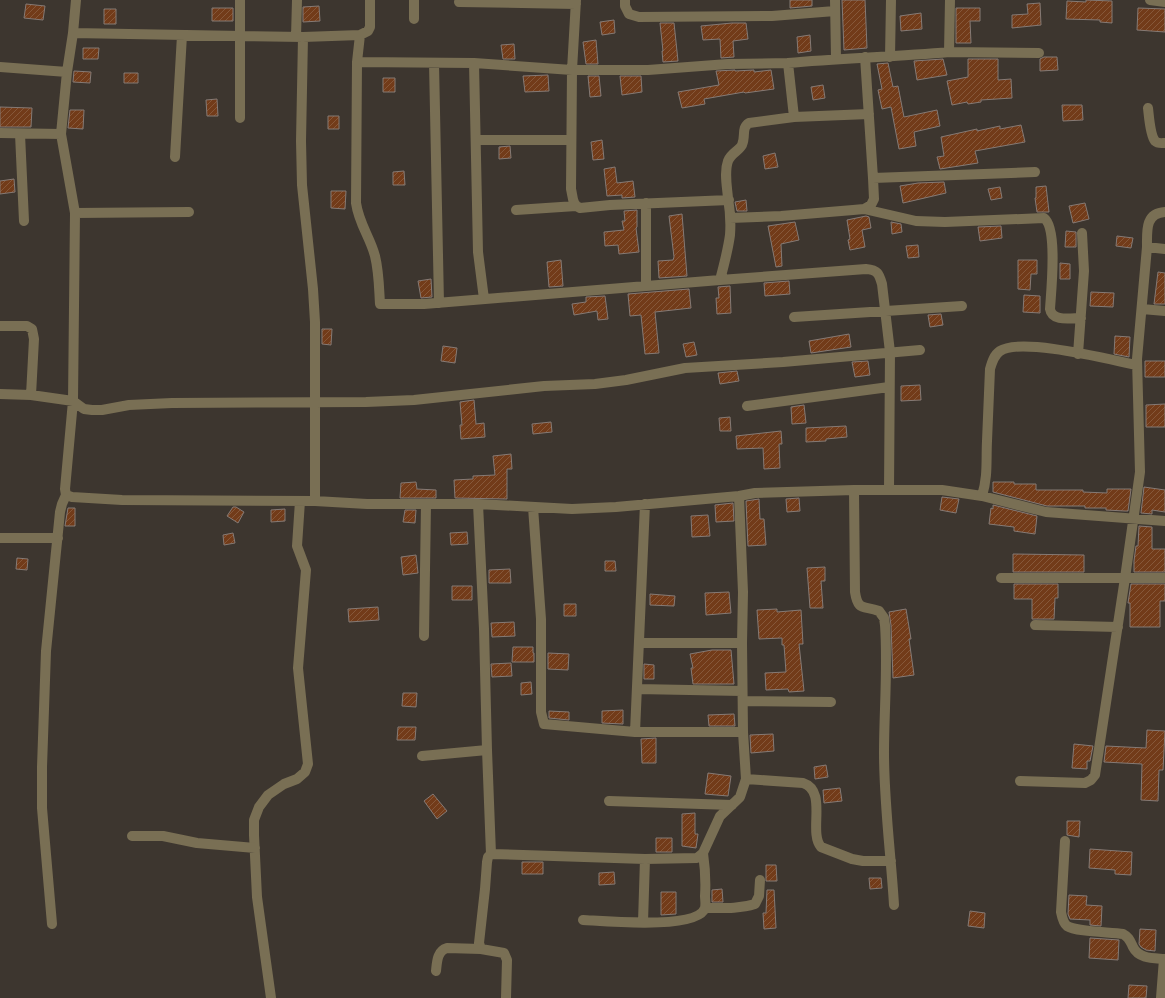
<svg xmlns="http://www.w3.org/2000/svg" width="1165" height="998" font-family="'Playfair Display',serif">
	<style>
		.building { fill: url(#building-hatch); stroke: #857a75 }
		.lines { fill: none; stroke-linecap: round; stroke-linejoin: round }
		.minor { stroke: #796f54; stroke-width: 10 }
	</style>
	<defs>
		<pattern id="building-hatch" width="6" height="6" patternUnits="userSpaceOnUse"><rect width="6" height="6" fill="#723b19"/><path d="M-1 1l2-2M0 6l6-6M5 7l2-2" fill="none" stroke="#86583a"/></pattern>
	</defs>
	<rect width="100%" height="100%" fill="#3d362f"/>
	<path class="building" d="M790,0H812V6L790,8Z
		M842,0H865L867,48L844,50Z
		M1086,0L1112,1V23L1100,22V20L1066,19L1067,1L1086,2Z
		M1040,3L1041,25L1012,28V15L1028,14L1027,4Z
		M26,4L45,6L43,20L24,18Z
		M319,6L320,21L303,22V7Z
		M212,8H233V21H212Z
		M956,8H980V21H970L971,43H956Z
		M1138,8L1165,9V32L1137,30Z
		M104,9H116V24H104Z
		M921,13L922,29L901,31L900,16Z
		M614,20L615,33L602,35L600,22Z
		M660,23H674L678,61L663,62L662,51H663Z
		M732,23H746L748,39L733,41L734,57L721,58L720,39L703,40L701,26Z
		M810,35L811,51L798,53L797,37Z
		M596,40L598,64H586L583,42Z
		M514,44L515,59H503L501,45Z
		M83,48H99L98,59H83Z
		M1044,57H1057L1058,70L1040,71V59Z
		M943,59L947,75L917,80L914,61Z
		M968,59H998V80L1011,79L1012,98L981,100V102L968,104L967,102L952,105L947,81L968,77Z
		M888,63L893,87L898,86L904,117L937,110L940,126L914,132L916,146L899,149L891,107L882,109L878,90L882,89L877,64Z
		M735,70V71L754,70V72L771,70L774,89L745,93L744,92L704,99L705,104L682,108L678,92L719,85L716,71Z
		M74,71L91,72L90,83L73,82Z
		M124,73H138V83H124Z
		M548,75L549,91L525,92L523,76Z
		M588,76H599L601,96L590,97Z
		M620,76H641L642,92L622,95Z
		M383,78H395V92H383Z
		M823,85L825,98L813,100L811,87Z
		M217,99L218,116H207L206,100Z
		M1062,105H1082L1083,120L1063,121Z
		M0,107L32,108L31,127H0Z
		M70,110H84L83,129L68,128Z
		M328,116H339V129H328Z
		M1021,125L1025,142L975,151L978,163L940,169L937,157L944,156L941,137L977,129V131L1000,126V129Z
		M602,140L604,159L593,160L591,142Z
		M510,146L511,158L499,159V147Z
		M775,153L778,167L765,169L763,156Z
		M615,167L617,183L633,181L635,197L622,198V195L607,196L604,169Z
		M404,171L405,185H393V172Z
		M14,179L15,192L0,194V181Z
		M944,182L946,193L903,203L900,186L918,183Z
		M1046,186L1049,212H1037L1035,198H1036V187Z
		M1000,187L1002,198L991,200L988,189Z
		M331,191H346L345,209L331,208Z
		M746,200L747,211H737L735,202Z
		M1085,203L1089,219L1073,223L1069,206Z
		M637,210V227L636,228L639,252L619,254L618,245L605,246L604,232L624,230L622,221H625L624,211Z
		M682,214L687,276L659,278L658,261L673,260L674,257L669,216Z
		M866,216L869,217L871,228L862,230L865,247L850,250L848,240L850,239L847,220Z
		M795,222L799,240L781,244L782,266L776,267L768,226Z
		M891,222L901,224L902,232L892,234Z
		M1001,226L1002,238L980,241L978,227Z
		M1066,231L1076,232V247H1065Z
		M1117,236L1133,238L1131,248L1116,246Z
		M918,245L919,257L908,258L906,246Z
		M561,260L563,286L549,287L547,262Z
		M1018,260H1037V274H1031L1030,290L1018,289Z
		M1060,263L1070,264V279H1060Z
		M1158,272L1165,273V304H1154Z
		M431,279L432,297L421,298L418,281Z
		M789,281L790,294L765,296L764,283Z
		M730,286L731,313L717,314L716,298H719L718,287Z
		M689,289L691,308L655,312L659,353L645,354L641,315L630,316L628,294Z
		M1091,292L1114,293L1113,307L1090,306Z
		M1024,295L1040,296V313L1023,312Z
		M605,296L608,319L598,320L597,311L574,315L572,304L586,302V297Z
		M941,314L943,325L930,327L928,315Z
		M322,329H332L331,345L322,344Z
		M849,334L851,347L811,353L809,341Z
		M1115,336L1130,337L1129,357L1114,354Z
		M694,342L697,355L686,357L683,344Z
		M443,346L457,348L455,363L441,361Z
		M868,361L870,375L855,377L852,362Z
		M1145,361H1165V377H1145Z
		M737,371L739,381L720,384L718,373Z
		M920,385L921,400L901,401V386Z
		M474,400L476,424L484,423L485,437L461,439L460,425H462L460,402Z
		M1165,404V427H1146V405Z
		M804,405L806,423L792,424L791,407Z
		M730,417L731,431H720L719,418Z
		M551,422L552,432L533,434L532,424Z
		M846,426L847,437L826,439V441L806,442V428Z
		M781,431L782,444H779L780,468L764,469L763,448L737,449L736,436Z
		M511,454L512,469H507V499L455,498L454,480L473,479V476L495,475L493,456Z
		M416,482L417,489L436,490V498H400L401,483Z
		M993,482H1014V484H1036V490H1083V492L1107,493V489H1131L1128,511H1125L1106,510V508H1085V506H1047L993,492Z
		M1144,487L1165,490V512L1152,510V514L1141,513Z
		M942,497L959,499L956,513L940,510Z
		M799,498L800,511L787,512L786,499Z
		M759,499L760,519H764L766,545L748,546L746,501Z
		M733,503L734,521L716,522L715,505Z
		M993,505L1037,516L1035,534L1014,531V527L989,524L991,508L993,509Z
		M233,507H236L244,512L238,523L227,516Z
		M68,508H75V526H65Z
		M285,509V521L271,522V510Z
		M405,510H416L415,523L403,522Z
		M708,515L710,536L692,537L691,516Z
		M1139,526L1152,527V549H1165V572H1134V561L1136,546H1138Z
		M467,532L468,544L451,545L450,533Z
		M233,533L235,543L224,545L223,535Z
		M1013,554L1084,555V572H1013Z
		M416,555L418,573L403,575L401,557Z
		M17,558L28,559L27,570L16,569Z
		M605,561H615L616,571H605Z
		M825,567V581H821L823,608H810L807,568Z
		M510,569L511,583H489V570Z
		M1014,584H1058V598H1055L1054,619H1032V599H1014Z
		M1131,584H1165V601H1160V627H1130V603H1128Z
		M452,586H472V600H452Z
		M729,592L731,613L706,615L705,593Z
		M650,594L675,596L674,606L650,605Z
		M564,604H576V616H564Z
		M378,607L379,620L349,622L348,609Z
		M777,609V612L801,610L803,644H799L804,691L789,692L788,689L766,690L765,673L786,672L784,645H782V638L759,639L757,610Z
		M906,609L911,639H909L914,675L893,678L891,625L889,612Z
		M514,622L515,636L492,637L491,623Z
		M513,647H533V653H534V662H512Z
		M712,650H731L734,684H693L691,668H693L690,654Z
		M548,653L569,654L568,670L548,669Z
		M511,663L512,676L492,677L491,664Z
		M644,664L654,665V679H644Z
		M531,682L532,694L521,695V683Z
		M403,693H417L416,707L402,706Z
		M623,710V724L602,723V711Z
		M549,711L569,712V720L549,718Z
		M734,714L735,726H709L708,715Z
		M398,727H416L415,740H397Z
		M1147,730L1165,731L1163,770H1159L1158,801L1141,800L1142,764L1104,762L1106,746L1146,748Z
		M773,734L774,751L751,753L750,735Z
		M656,738V763H642L641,739Z
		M1074,744L1093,746L1090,761H1087V769L1072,768Z
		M826,765L828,777L815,779L814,767Z
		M708,773L731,776L728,796L705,794Z
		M840,788L842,801L824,803L823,790Z
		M433,794L447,811L437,819L424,801Z
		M695,813V834H698L696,848L682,846V814Z
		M1067,821H1080L1079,837L1067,835Z
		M656,838H672V852H656Z
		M1090,849L1132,852L1131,875L1115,874V870L1089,868Z
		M522,862H543V874H522Z
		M766,865H776L777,881H766Z
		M614,872L615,884L599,885V873Z
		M869,878H881L882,888L870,889Z
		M722,889L723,902H712V890Z
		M767,890H774L776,928L764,929L763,913H766Z
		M661,892H676V914L661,915Z
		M1069,895L1087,896L1086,905L1102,906L1101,926L1090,925V920L1070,919L1068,914Z
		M970,911L985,913L984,928L968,926Z
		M1140,929L1156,930L1155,951L1146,950L1141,947L1139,944Z
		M1090,938L1119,940L1118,960L1089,958Z
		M1129,985L1147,986L1146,998H1128Z"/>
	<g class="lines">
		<path class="minor" d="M576,0L572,70L571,189C573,197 572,205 580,208L610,205L729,200
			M625,0V6L629,14L639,17L772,16L835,11
			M835,0L836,58
			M1150,0L1165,2
			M459,2L576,4
			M414,19V0
			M73,33L303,37L360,35L368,31L370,27V0
			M360,35L357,62L356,203C359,224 370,237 375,256C379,272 379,288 380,304H424L720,280
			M296,37L297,0
			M303,37L301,141L302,185L313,289L315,322V501
			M949,52L1039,53
			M890,57L891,0
			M357,62L474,63L572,70H648L728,64L788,63L794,117L749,123C741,128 746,136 742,145C739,151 731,153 728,161C724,172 727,186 728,198C730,210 731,222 730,235C728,250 724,265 720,280L866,269C878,270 879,274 882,284L890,352L889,490
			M434,63L439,303
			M474,63L478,252L484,299
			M788,63C841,58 895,57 949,52L950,0
			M0,67L67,72
			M1148,108C1149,116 1150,135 1155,141C1158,144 1162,143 1165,143
			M794,117L869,114
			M240,118V0
			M0,133L61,134L67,72L73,33L76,0
			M20,134L24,221
			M61,134L75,213L73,401L65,489L66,495L72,497L122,500L315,501L367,504H478L572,509L616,507L739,496L755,493L854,490H942L982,496L1046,512L1165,521
			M476,140H571
			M175,157L182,35
			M873,178L1035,172
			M646,203V286
			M864,209L916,221L945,222L1044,218C1058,228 1051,292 1050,309C1052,322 1071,318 1081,318
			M516,210L576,206
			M75,213L189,212
			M730,218L781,216L853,210L864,209L871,205L874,199L873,178L865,57
			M1147,247L1165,249
			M1142,309L1165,311
			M794,317L962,306
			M0,326H27L32,329L34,339L31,395
			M1078,354L1084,271L1082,233
			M0,394L31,395L73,401L84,409L92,410H102L129,405L172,403L366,402L414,400L544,386L595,384L626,380L685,368L783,362L920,350
			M747,406L889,387
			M854,490L855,592C858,612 864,605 879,611L884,618L885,625C888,668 884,711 884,753C884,804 891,855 894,905
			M982,496C988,476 986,462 987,441C988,417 989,393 990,369C992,362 994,355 1000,351C1021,337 1111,360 1137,365
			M478,504L484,629L487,750L491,854L488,857L487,862L485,889L479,943L481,949L504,953L507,960L506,998
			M533,507L541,619V712L544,724L635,732H743
			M0,538H58
			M1001,578H1165
			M1035,625L1118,627
			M424,636L426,504
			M639,643H742
			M637,689L742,691
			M743,701L831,702
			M635,732L645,504
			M422,756L487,750
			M746,779L803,783C828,791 808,832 821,847L852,859L863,861H891
			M1020,781L1085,783L1091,780L1095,775L1125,578L1140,472L1137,359L1147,247C1147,231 1145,213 1165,212
			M609,801L732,805
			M132,836H163L197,843L255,848
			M1065,841L1061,912C1062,917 1063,923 1067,926C1076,932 1111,932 1123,934C1129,937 1130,941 1133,947C1139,959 1153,958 1165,959
			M491,854L645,859L697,858L703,853L720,816L740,797L746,779L743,732L742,643L743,592L739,496
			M705,908C722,908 739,909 755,904L759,896L760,880
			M583,920C604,921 698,930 705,908C706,904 705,899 705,896C706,881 705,867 703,853
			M643,922L645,859
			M52,924L42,808V767L46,651L60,512L62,504L66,495
			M436,971C437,962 437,951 447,948L481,949
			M271,998L257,897L254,835V820L259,807L268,795L284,784L297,779L305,772L308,764L298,668L306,570L297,546L300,501
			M1161,998L1164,959"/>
	</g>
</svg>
